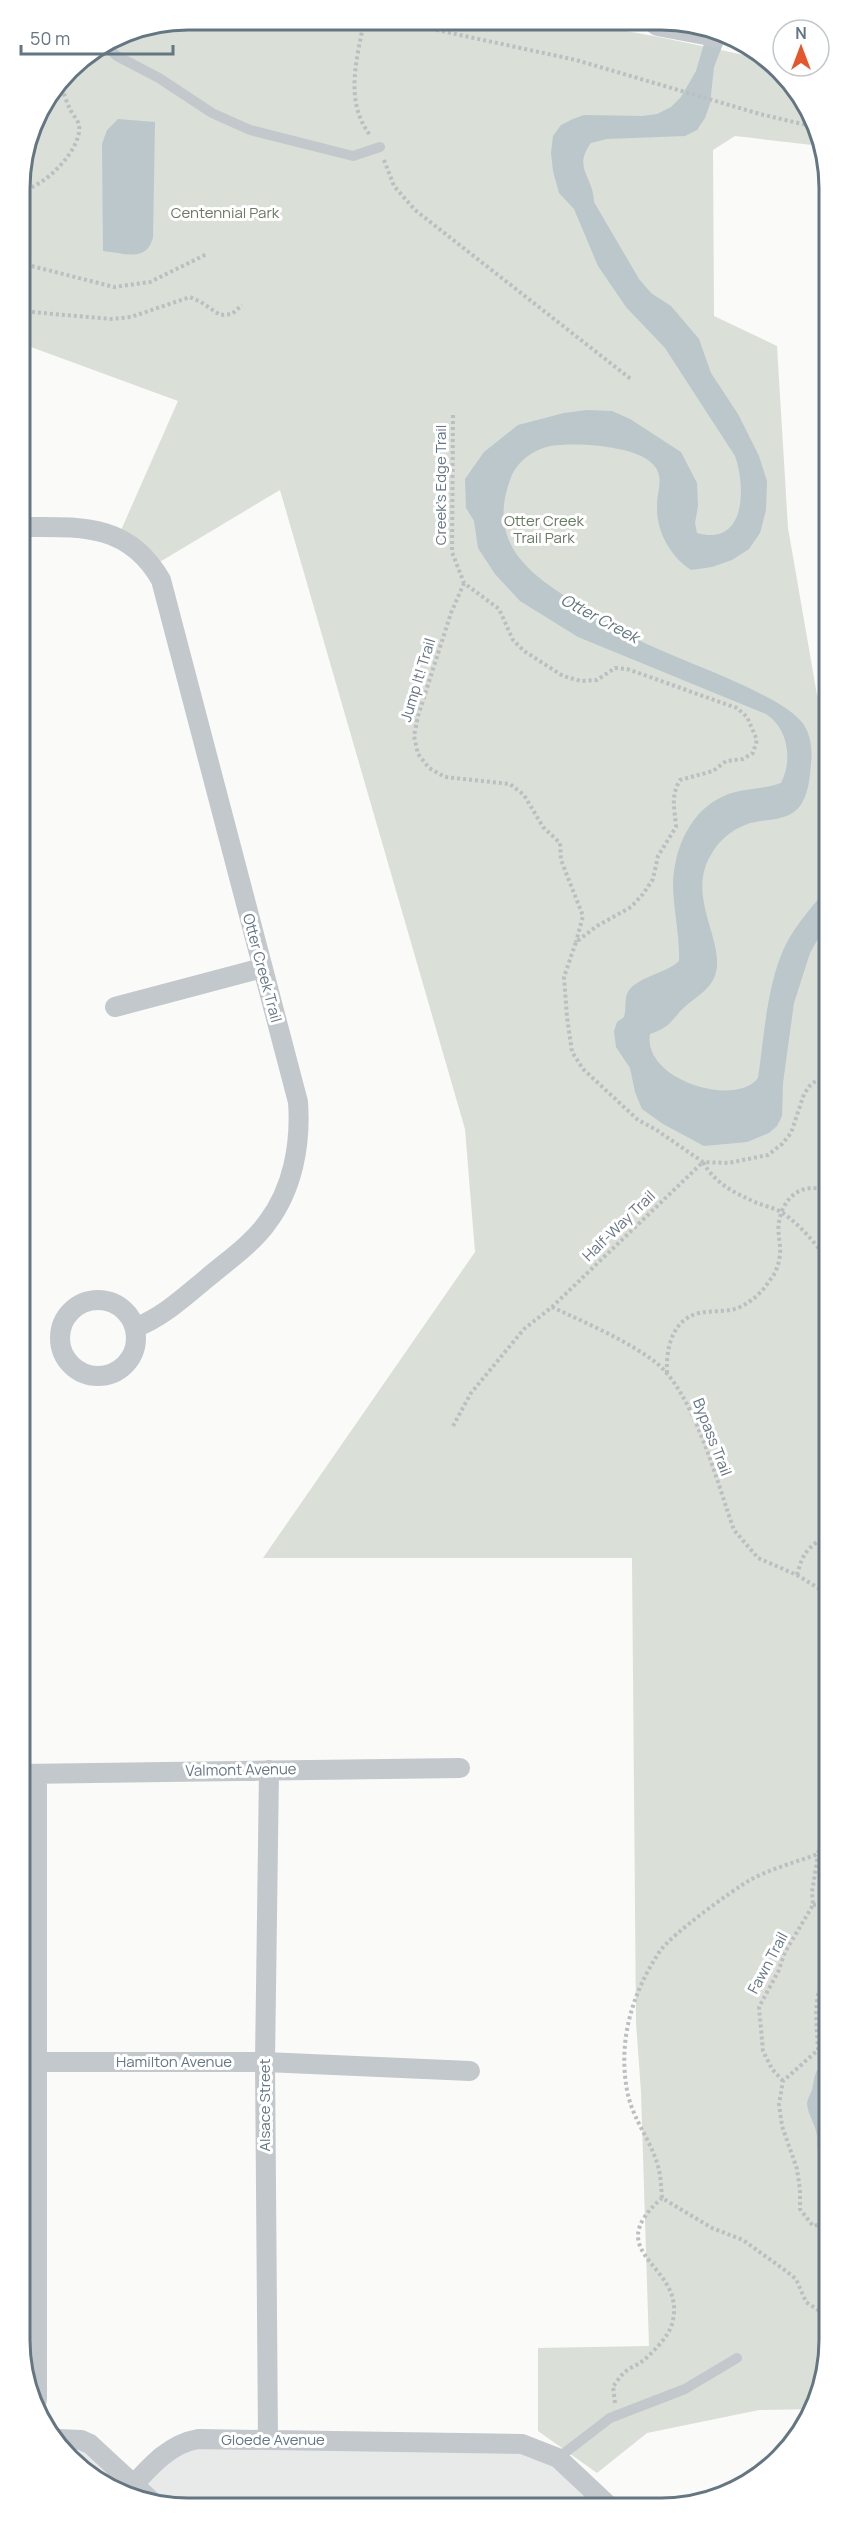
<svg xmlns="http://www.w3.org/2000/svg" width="849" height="2528" font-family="Manrope,sans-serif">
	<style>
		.built { fill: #e8e9e9 }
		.green { fill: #dadfd7 }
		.water { fill: #bbc7cb }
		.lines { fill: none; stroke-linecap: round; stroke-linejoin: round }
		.path { stroke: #bbbfc2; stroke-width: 4; stroke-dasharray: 3 3; stroke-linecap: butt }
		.service { stroke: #c3c8cc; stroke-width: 10 }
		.minor { stroke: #c3c8cc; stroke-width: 20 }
		.tertiary { stroke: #c3c8cc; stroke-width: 26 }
		.labels { text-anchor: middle; stroke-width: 6; stroke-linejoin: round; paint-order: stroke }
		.park-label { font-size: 15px; fill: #687a64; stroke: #fff }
		.street-label { font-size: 15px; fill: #657683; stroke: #fff }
		.water-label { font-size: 16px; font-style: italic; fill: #60757c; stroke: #fff }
		.rim { fill: none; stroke: #657683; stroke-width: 3 }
	</style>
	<rect width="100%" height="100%" fill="#fafaf8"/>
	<path class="built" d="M58,2439L85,2442L134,2484L168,2450L268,2439L522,2444L558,2458L603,2505H155L69,2459Z"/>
	<path class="green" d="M188,20L578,22L664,38L763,59L780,69L821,146L735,136L713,150L714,316L777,346L788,528L817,695L827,696L829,2351L814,2409L759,2410L647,2433L597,2473L538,2431V2348L649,2346L641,2092L636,2022L632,1558H263L475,1252L465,1129L280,490L153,566L118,537L178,401L20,343V176L37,114L77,61L124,32Z
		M22,2062H36V2398L23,2373Z"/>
	<path class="water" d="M708,30L725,39L714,67L710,104L705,118L697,130L685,136L607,139L591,143C572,168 594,177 594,202L639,279L651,293L671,306L699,339L711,373L738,414L759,456L767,481L766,510L760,533L749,549L732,560L712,567L691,570C670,556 656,531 657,505C657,493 662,483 658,472C649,445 575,442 551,446C532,450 516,462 510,480C487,543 529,574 576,603C593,613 610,626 628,635C666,654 706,668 745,686C765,696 786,705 801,721C810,731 813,749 811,763C810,775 809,790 803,801C792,824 764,817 745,825C731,830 719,841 712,853C681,901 737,952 709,986C703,993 695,998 688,1004C671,1018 674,1026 650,1034C642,1080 736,1108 758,1078C764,1038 766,996 780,958C789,932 810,909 827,889V923L810,953L794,1003L783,1083L782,1116L777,1126L769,1133L747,1142L704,1146L663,1124L642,1109L635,1092L630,1068L616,1047L614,1031L617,1022L624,1017C626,1010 625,1004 626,998C628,978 667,974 679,961C680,935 673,909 673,883C674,848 691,810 724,796C742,788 762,790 781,783C793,760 788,728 766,714L578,637L520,601L495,574L478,548L474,521L466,508L465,479L484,452L518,425L564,413L587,410L612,411L630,419L681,452L697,483L698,506L695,523L697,533C746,547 746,487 735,456L665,348L626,307L598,266L574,209L559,193L553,171L551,153L553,136L561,125L573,119L584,115L642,116L657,114L671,107L681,97L696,71Z
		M118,119L155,122L153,237C147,263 124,253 103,251L102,144L107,130Z
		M829,2059V2170C816,2161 818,2150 817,2136C816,2125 808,2115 807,2104C807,2100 810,2095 812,2090C816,2074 813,2070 829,2059Z"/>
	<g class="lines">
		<path class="path" d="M364,21C357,59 344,101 370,135
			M383,21L409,24L576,60L760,114L811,126
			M384,160L394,186L415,210L632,380
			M20,190C42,190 83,149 79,125C78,120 72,114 70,109C66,101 63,91 61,82
			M20,263L114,287L150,282L207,254
			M20,311L111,319L131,317L190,297L201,302L220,315L232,314L242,305
			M453,415L452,552L464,583L499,609L513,640L524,651L563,676L581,681L597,680L615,668L627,669L737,708L747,717L757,740L753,753L743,759L726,761L713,771L680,780C670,797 675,809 676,827L658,856L653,879L643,894L631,907L597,926L576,942L564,977L567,1017L572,1052L583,1069L638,1120L655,1129L703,1162L728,1163L768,1155L782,1144L791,1133L804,1094L811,1084L827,1075
			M464,583L451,613L418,716L414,736L418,754L429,768L445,777L510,784L524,795L543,827L560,843L561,860L583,916L576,942
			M552,1307C586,1323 624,1339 654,1361C694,1391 717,1483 734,1530L758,1558L797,1575L828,1594
			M667,1373C666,1350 671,1320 699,1313C712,1310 727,1313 740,1307C753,1301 762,1292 770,1280C776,1273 779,1264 780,1254C781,1244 777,1233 779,1222C783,1197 803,1180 828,1192
			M453,1426L471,1393L524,1329L552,1307L703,1162C715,1184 735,1193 757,1203C765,1206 775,1208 783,1213C801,1226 814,1242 828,1260
			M797,1575C803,1552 808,1547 828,1535
			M828,1829L823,1833L818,1854C796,1862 770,1869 750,1880C730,1892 672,1934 660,1951C632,1993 618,2040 627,2090C632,2119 651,2140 658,2166C661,2176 661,2187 662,2198L712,2228L743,2240L786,2271L796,2279L806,2302L829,2317
			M813,1905L829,1903
			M829,1972C811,1993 817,2023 818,2050L783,2081L779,2104L782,2126L797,2169L800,2190V2209L813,2226L826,2223L829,2225
			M783,2081L772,2069L763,2051L759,2007L778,1972L785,1952L813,1905L812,1892L818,1855
			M615,2403L613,2386C617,2382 620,2376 625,2372C629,2368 635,2366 640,2363C651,2355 669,2336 672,2324C689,2264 596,2256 662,2198"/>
		<path class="service" d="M104,44L117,56L159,78L212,113L250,130L353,156L380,147
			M558,2458L610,2418L685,2389L737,2358"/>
		<path class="minor" d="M20,527C79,527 128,522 161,580L298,1102C301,1144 293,1189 267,1223C251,1245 227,1261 206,1279C183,1298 164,1316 135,1328
			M115,1007L262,968
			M60 1338a38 38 0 1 1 76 0a38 38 0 1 1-76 0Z
			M22,1774L460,1768
			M37,1774V2400
			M22,2062H265L470,2071
			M58,2439L81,2440L90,2444L156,2505
			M268,2439L265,2062L269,1770
			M128,2491C148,2469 168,2444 198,2439L522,2444L558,2458L608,2505"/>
		<path class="tertiary" d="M658,23L716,34"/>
	</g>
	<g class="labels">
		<g class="park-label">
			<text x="225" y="218">Centennial Park</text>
			<text x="544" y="526">Otter Creek<tspan x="544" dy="17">Trail Park</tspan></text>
		</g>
		<g class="street-label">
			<text transform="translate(441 485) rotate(-90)" y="5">Creek's Edge Trail</text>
			<text transform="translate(418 680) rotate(-73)" y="5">Jump It! Trail</text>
			<text transform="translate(262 968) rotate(75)" y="5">Otter Creek Trail</text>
			<text transform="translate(619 1226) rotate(-44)" y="5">Half-Way Trail</text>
			<text transform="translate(712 1437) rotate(69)" y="5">Bypass Trail</text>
			<text transform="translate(241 1770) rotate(-1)" y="5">Valmont Avenue</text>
			<text transform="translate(768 1963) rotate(-62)" y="5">Fawn Trail</text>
			<text x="174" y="2067">Hamilton Avenue</text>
			<text transform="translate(265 2105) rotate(-90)" y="5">Alsace Street</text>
			<text x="273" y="2445">Gloede Avenue</text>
		</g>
		<g class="water-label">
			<text transform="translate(600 618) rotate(28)" y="6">Otter Creek</text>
		</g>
	</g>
	<path d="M0 0H849V2528H0ZM188 30H661A158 158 0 0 1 819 188V2340A158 158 0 0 1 661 2498H188A158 158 0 0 1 30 2340V188A158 158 0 0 1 188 30Z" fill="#fff" fill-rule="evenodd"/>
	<path class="rim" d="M188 30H661A158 158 0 0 1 819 188V2340A158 158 0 0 1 661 2498H188A158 158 0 0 1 30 2340V188A158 158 0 0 1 188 30Z"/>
	<g transform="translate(801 48)"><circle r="28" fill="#ffffff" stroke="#c1c8cd" stroke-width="1.5"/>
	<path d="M0-4.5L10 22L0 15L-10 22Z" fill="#e4572e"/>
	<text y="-9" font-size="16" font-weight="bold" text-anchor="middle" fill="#657683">N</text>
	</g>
	<path d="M21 45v9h152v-9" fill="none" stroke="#657683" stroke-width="3"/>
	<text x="30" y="45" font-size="18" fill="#657683" stroke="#ffffff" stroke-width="4.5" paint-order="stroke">50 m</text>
</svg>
